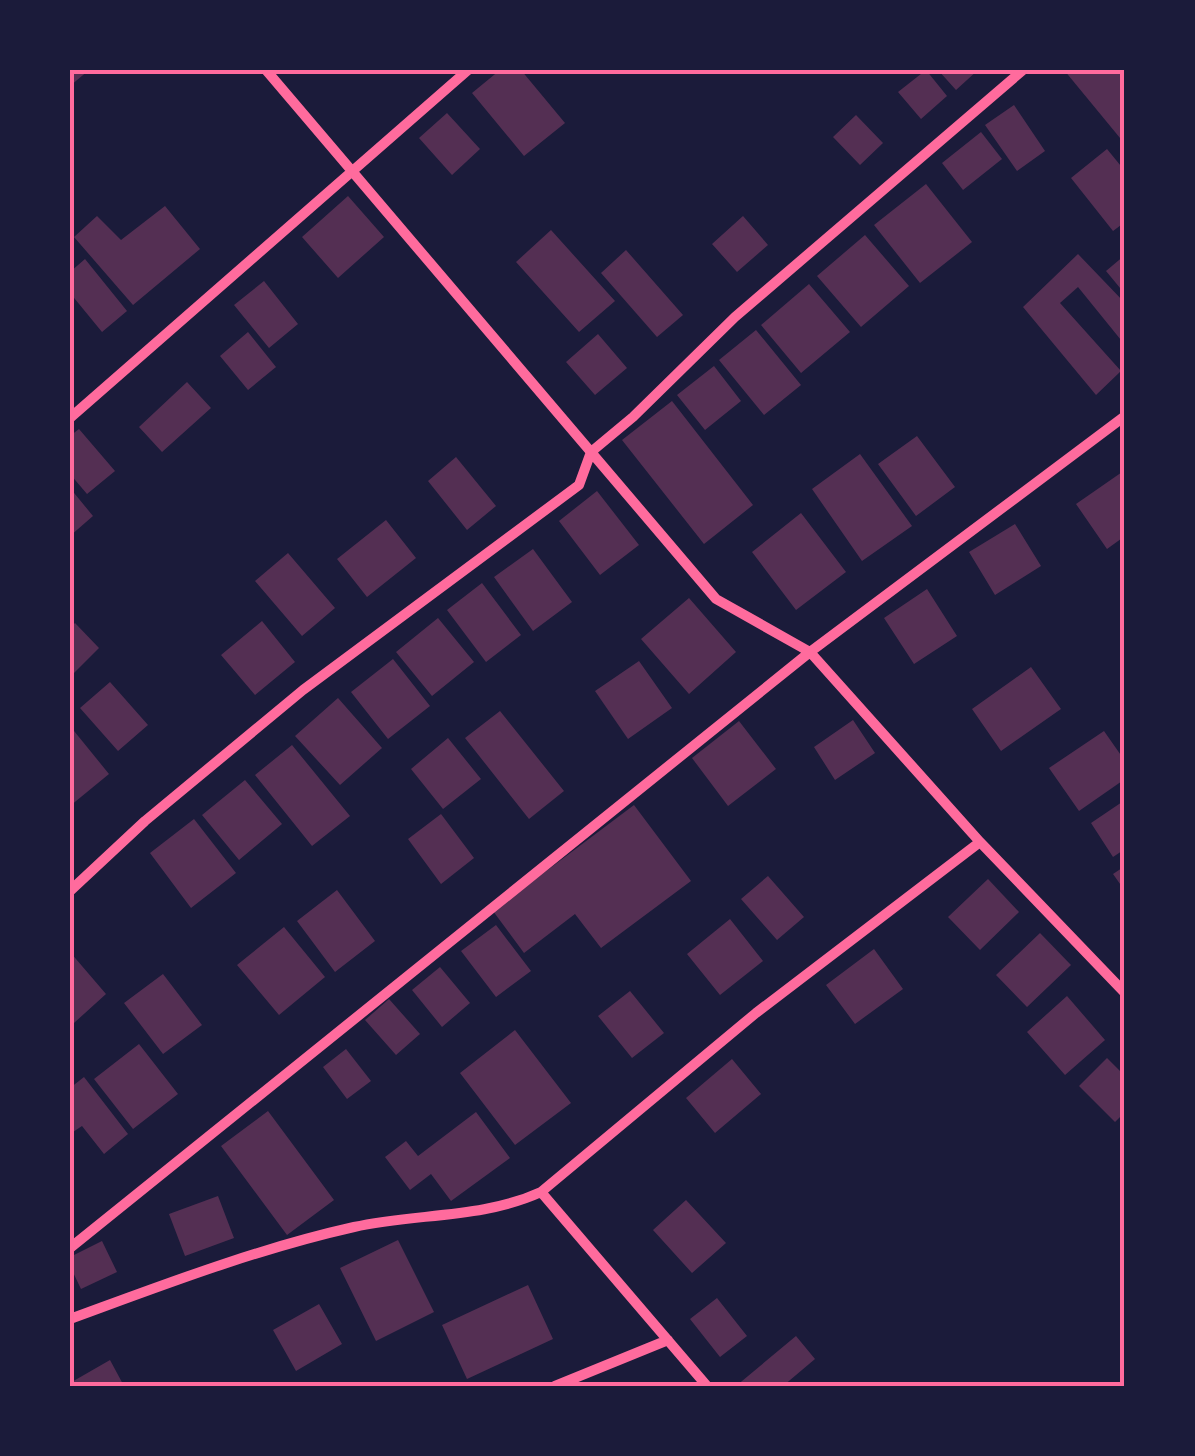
<svg xmlns="http://www.w3.org/2000/svg" width="1195" height="1456" font-family="Spectral,serif">
	<style>
		.building { fill: #542f53 }
		.lines { fill: none; stroke-linecap: round; stroke-linejoin: round }
		.minor { stroke: #ff6b9d; stroke-width: 10 }
		.neatline { fill: none; stroke: #ff6b9d; stroke-width: 4 }
	</style>
	<rect width="100%" height="100%" fill="#1b1b3a"/>
	<path class="building" d="M70,70H89L70,86Z
		M500,70H521L565,123L524,156L472,93Z
		M926,70L947,96L921,119L898,92Z
		M938,70H978L956,90Z
		M1064,70H1122L1125,73V134L1120,138Z
		M1014,105L1045,151L1017,171L985,125Z
		M447,113L480,149L452,175L419,138Z
		M856,115L883,143L860,165L833,137Z
		M981,132L1002,159L963,190L942,163Z
		M1107,149L1125,171V222L1113,231L1071,178Z
		M926,184L972,242L920,283L874,225Z
		M348,196L384,237L338,278L302,237Z
		M165,206L200,249L133,305L74,237L97,216L121,240Z
		M743,216L768,245L737,272L712,244Z
		M551,230L615,301L579,332L516,262Z
		M865,235L909,286L861,327L817,276Z
		M626,250L683,315L657,337L601,273Z
		M1078,254L1125,303V345L1078,287L1060,303L1121,371L1096,395L1023,307Z
		M1125,255V294L1106,271Z
		M85,259L127,311L102,332L70,293V272Z
		M264,281L298,324L269,348L234,305Z
		M809,284L850,332L801,373L761,325Z
		M756,330L801,385L764,415L719,360Z
		M248,332L276,367L248,390L220,356Z
		M598,334L627,368L595,395L566,362Z
		M714,366L741,401L705,430L677,395Z
		M187,382L211,408L162,452L139,427Z
		M672,401L753,505L704,544L622,440Z
		M79,429L115,471L87,494L70,474V436Z
		M917,436L955,487L916,516L878,464Z
		M860,454L912,526L862,561L812,489Z
		M456,457L496,506L467,530L428,481Z
		M1125,470V536L1107,549L1076,504Z
		M70,488L93,516L70,536Z
		M597,491L639,545L600,575L559,521Z
		M801,513L846,572L796,610L752,552Z
		M386,520L416,558L367,597L337,559Z
		M1015,524L1041,566L995,595L969,552Z
		M533,549L572,602L533,631L494,577Z
		M288,553L335,608L302,636L255,581Z
		M482,583L521,635L486,662L447,610Z
		M927,589L957,636L914,664L884,618Z
		M689,598L736,652L689,694L641,639Z
		M438,618L474,662L432,696L396,652Z
		M262,621L295,662L255,695L221,655Z
		M75,623L99,648L70,677V628Z
		M393,659L430,706L388,739L351,692Z
		M639,661L672,708L628,739L595,691Z
		M1031,667L1061,709L1001,751L972,709Z
		M110,682L148,725L118,751L80,708Z
		M338,698L382,748L340,785L295,736Z
		M500,711L564,791L529,819L465,738Z
		M853,720L875,753L835,780L814,747Z
		M739,721L776,769L728,806L692,758Z
		M70,726L109,774L70,806Z
		M1104,731L1125,761V779L1079,811L1049,768Z
		M448,738L481,779L443,809L411,769Z
		M292,745L350,816L312,846L255,775Z
		M245,780L282,824L239,860L202,815Z
		M1125,800V849L1113,857L1091,823Z
		M634,805L691,881L601,948L575,914L524,953L493,911Z
		M441,814L474,858L441,884L408,839Z
		M194,819L236,873L191,908L150,853Z
		M1125,866V891L1113,874Z
		M768,876L804,917L777,940L741,899Z
		M988,879L1019,912L980,950L948,917Z
		M337,890L375,941L335,972L297,921Z
		M730,919L763,961L720,995L687,954Z
		M496,925L531,971L496,997L461,951Z
		M284,927L325,977L279,1015L237,965Z
		M1040,933L1071,965L1027,1007L996,975Z
		M874,949L903,989L855,1024L826,985Z
		M70,952L106,994L74,1023L70,1019Z
		M440,967L470,1003L442,1027L412,990Z
		M163,974L202,1025L163,1054L124,1003Z
		M630,991L664,1033L632,1058L598,1016Z
		M1067,996L1105,1040L1065,1075L1027,1032Z
		M389,999L420,1034L396,1055L365,1020Z
		M515,1030L571,1103L515,1145L460,1073Z
		M139,1044L178,1094L133,1129L94,1079Z
		M346,1049L371,1081L347,1099L323,1067Z
		M1107,1058L1125,1076V1112L1115,1122L1079,1086Z
		M732,1059L761,1094L715,1133L686,1098Z
		M84,1077L128,1134L104,1154L82,1126L70,1134V1088Z
		M268,1111L334,1200L287,1235L221,1146Z
		M476,1112L510,1158L451,1201L431,1174L410,1190L385,1157L406,1141L418,1156Z
		M218,1196L234,1238L185,1256L169,1214Z
		M686,1200L726,1243L692,1273L653,1230Z
		M398,1240L434,1312L376,1341L340,1268Z
		M102,1241L117,1272L81,1289L70,1266V1257Z
		M528,1285L553,1339L467,1379L442,1325Z
		M717,1298L747,1336L720,1357L690,1319Z
		M319,1304L342,1344L296,1371L273,1330Z
		M796,1336L815,1359L783,1386H736Z
		M110,1360L124,1386H72L70,1383Z"/>
	<g class="lines">
		<path class="minor" d="M266,70L716,599L810,652L980,842L1125,993
			M70,418L468,70
			M70,891L145,821L303,690L579,485L591,452L633,417L735,317L1023,70
			M541,1192L707,1386
			M70,1248L810,652L1125,416
			M70,1319C163,1285 256,1249 354,1227C416,1213 482,1219 541,1192L756,1013L980,842
			M555,1386L668,1340"/>
	</g>
	<rect width="1195" height="1456" fill="none" stroke="#1b1b3a" stroke-width="145"/>
	<rect x="72" y="72" width="1050" height="1312" class="neatline"/>
</svg>
